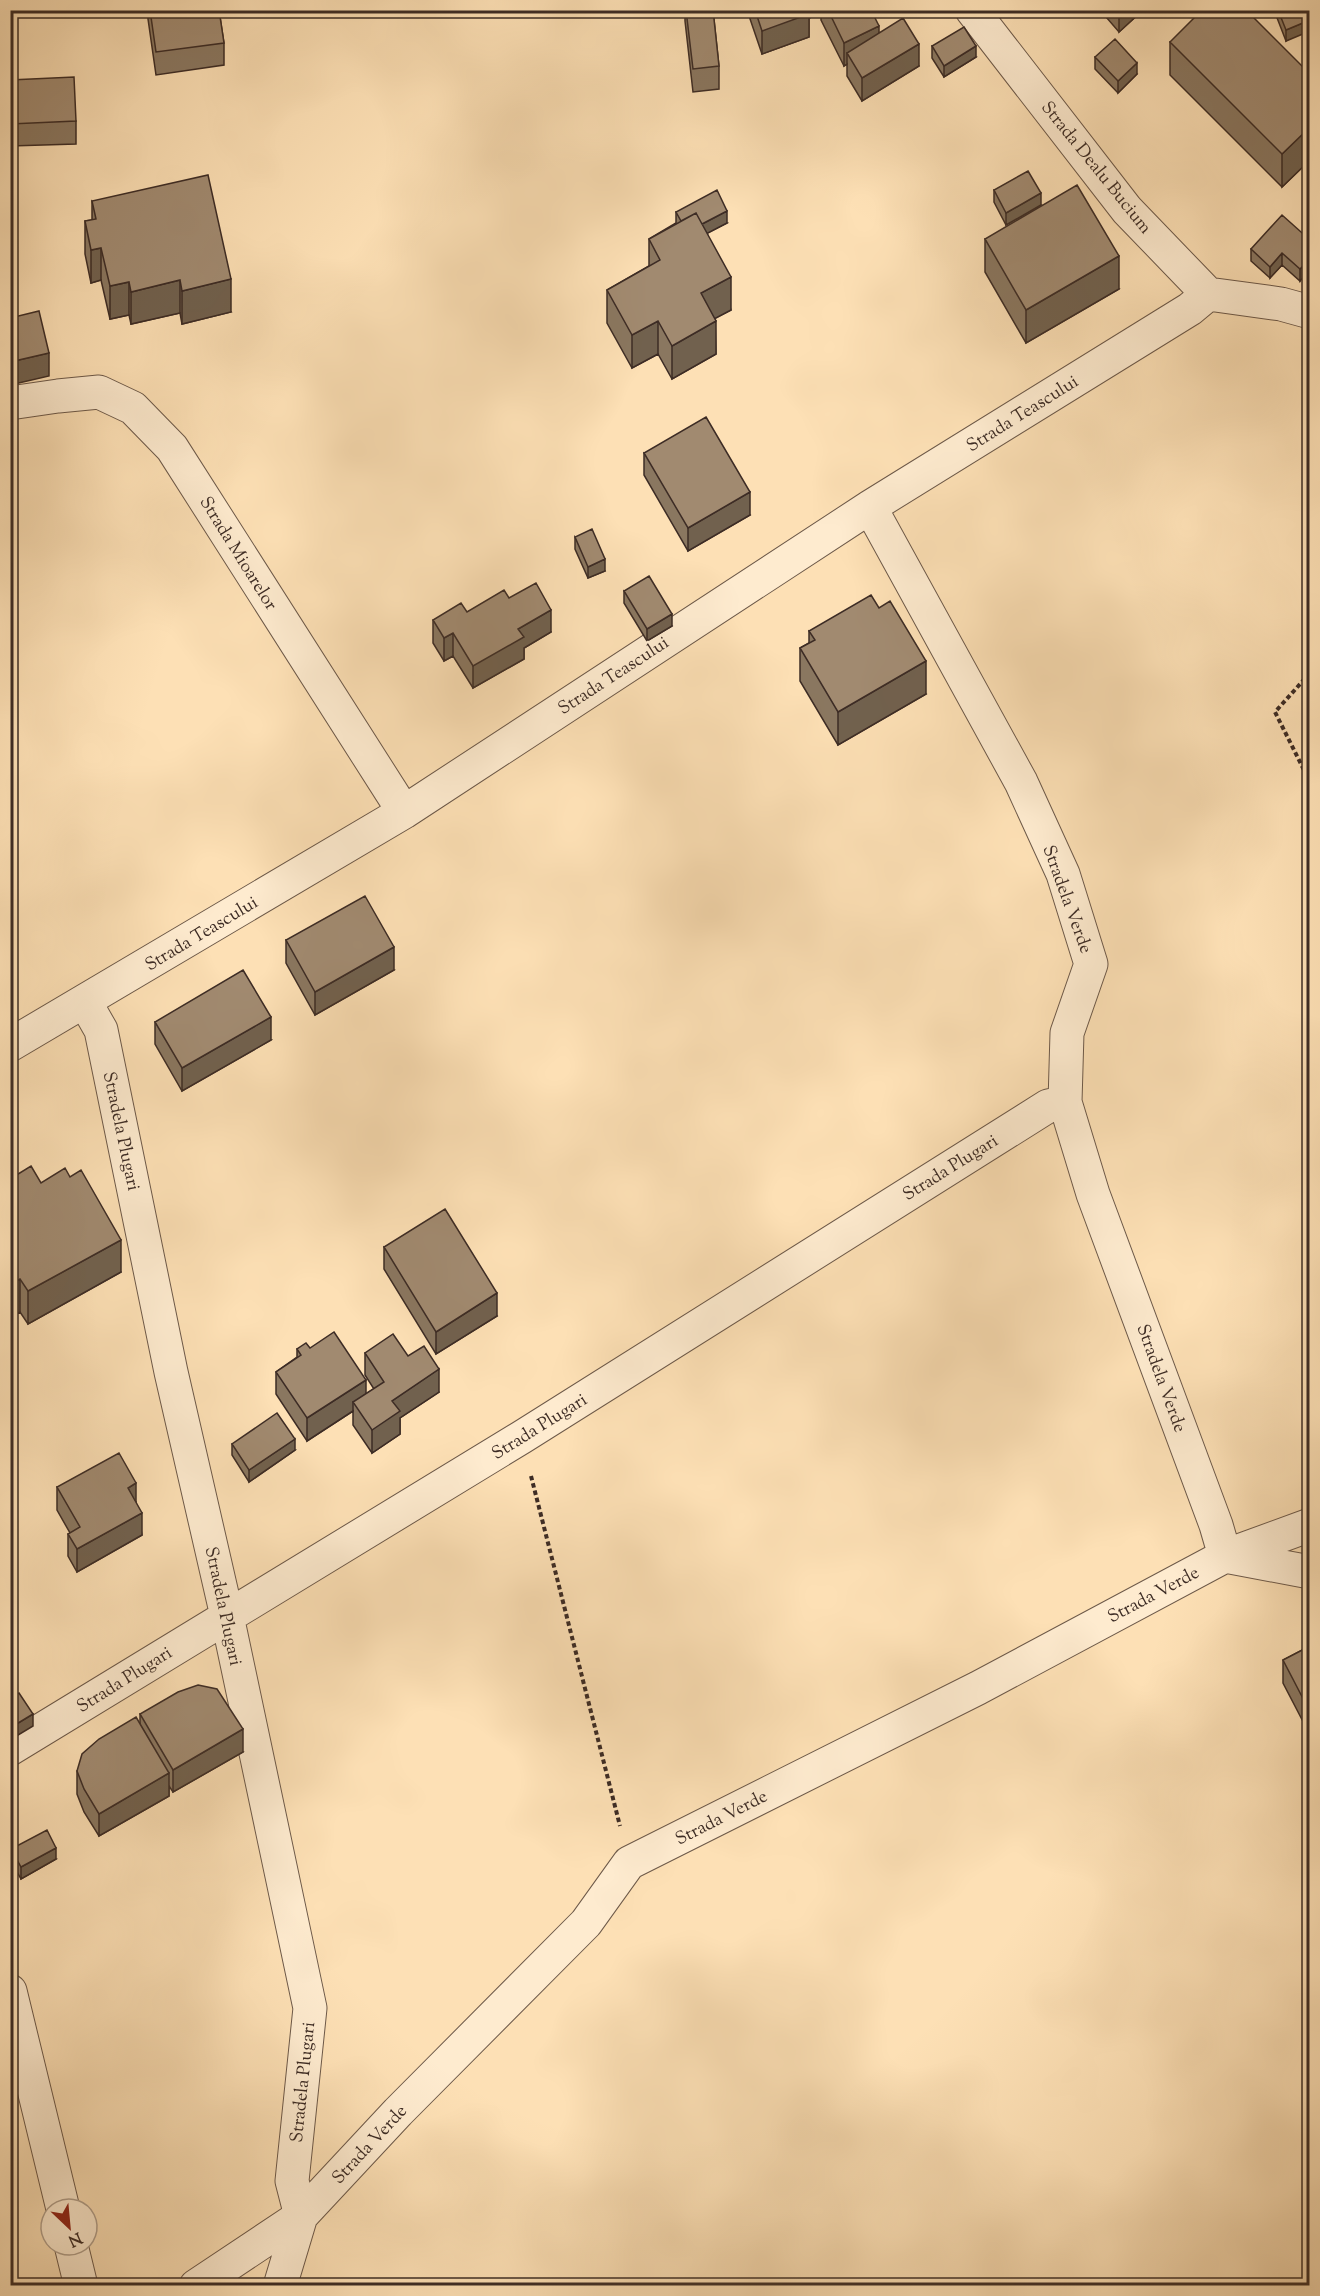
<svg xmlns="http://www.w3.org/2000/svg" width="1320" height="2296" font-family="'Sorts Mill Goudy',serif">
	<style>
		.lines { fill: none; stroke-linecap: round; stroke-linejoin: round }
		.minor-casing { stroke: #6d5949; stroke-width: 35 }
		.path { stroke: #3d2c25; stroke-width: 4; stroke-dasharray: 4.5 3; stroke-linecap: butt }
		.minor { stroke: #feebcf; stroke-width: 33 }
		.wall { fill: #8a7760; stroke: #3d2c25; stroke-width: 1.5 }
		.shaded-wall { fill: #71614e; stroke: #3d2c25; stroke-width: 1.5 }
		.building { fill: #a18a70; stroke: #3d2c25; stroke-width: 1.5 }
		.labels { text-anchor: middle; stroke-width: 5; stroke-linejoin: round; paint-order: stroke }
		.street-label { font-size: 18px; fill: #3d2c25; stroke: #feebcf }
	</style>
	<rect width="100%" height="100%" fill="#fde0b5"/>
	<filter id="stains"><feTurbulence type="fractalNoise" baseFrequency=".00333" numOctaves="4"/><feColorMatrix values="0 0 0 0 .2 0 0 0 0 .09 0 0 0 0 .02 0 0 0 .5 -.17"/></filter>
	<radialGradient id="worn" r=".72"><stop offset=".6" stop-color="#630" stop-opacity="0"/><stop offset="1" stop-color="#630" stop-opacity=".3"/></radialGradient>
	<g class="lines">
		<defs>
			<path id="minor" d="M972,10L1127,210L1208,294L1281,304L1310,312
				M10,403L58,396L99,392L133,408L172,448L404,812
				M870,507L1021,782L1063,874L1091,964L1067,1033L1065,1102L1093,1194L1216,1525L1225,1556L1310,1572
				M85,1002L101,1030L171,1372L227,1616L310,2008L292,2181L301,2216L196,2286
				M10,1045L404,812L870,507L1190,309L1208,294
				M10,1749L522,1437L1048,1106L1065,1102
				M10,1991L63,2209
				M71,2245L81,2286
				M280,2286L301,2216L398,2112L586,1923L629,1863L978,1688L1225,1556L1310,1525"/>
		</defs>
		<use href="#minor" class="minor-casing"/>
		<path class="path" d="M1310,673L1275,712L1310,782
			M531,1476L620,1826"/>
		<use href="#minor" class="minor"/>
	</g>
	<path class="wall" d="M148,10H219L224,43V65L156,75L148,19Z
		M685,10H713L719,66V89L693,92L685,21Z
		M747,10H871L879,33L919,66L862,101L847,76V64L844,66L821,20V13L809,18V37L762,54Z
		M1100,10H1143L1119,32Z
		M1274,10H1310L1286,41Z
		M1170,42L1310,74V160L1282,187L1170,75Z
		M932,46L976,57L944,77L932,58Z
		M1095,57L1137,74L1118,93L1095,69Z
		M10,80L76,121V144L10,146Z
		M994,190L1041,205L1006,225L994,202Z
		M92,201L231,312L182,324L180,313L131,324L129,315L110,319L101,280L91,283L85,254V221L92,220Z
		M676,212L727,223L707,233L731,310L715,318L716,354L672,379L658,354L632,368L607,323V290L649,266V239L676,223Z
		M985,239L1119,289L1026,343L985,272Z
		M1310,240L1300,281L1282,265L1270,278L1251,261V249Z
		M644,453L750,515L688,551L644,475Z
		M575,537L605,571L588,578L575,549Z
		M624,591L672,626L647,641L624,603Z
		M509,598L551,632L524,648V659L473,688L453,656L444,661L433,643V620L467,612Z
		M809,631L926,694L838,745L800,681V648L809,643Z
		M286,940L394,970L315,1015L286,963Z
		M155,1022L271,1040L182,1091L155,1044Z
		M10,1179L41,1183L121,1272L28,1324L20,1312L10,1317Z
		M384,1247L497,1316L436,1354L384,1269Z
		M310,1348L366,1394L374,1389L365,1375V1353L408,1356L439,1392L400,1418V1434L372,1453L353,1425V1411L307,1441L276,1394V1372L297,1357V1349Z
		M232,1444L295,1450L249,1482L232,1455Z
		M57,1487L136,1502L142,1535L77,1572L68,1556V1534L70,1533L57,1510Z
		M1310,1646V1735L1283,1683V1660Z
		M140,1714L243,1752L173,1792L169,1786V1796L99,1836L84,1812L77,1794V1771L140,1724Z
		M11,1849L56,1859L21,1879L11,1861Z"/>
	<path class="shaded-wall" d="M803,10H821V13L809,18V37L762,54V31Z
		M1119,10H1143L1119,32Z
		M1310,20V31L1286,41V30Z
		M879,26V48L847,53V64L844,66V43Z
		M919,44V66L862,101V78Z
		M976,46V57L944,77V66Z
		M1137,63V74L1118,93V81Z
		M1310,127V160L1282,187V154Z
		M1041,193V205L1006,225V213Z
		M727,211V223L687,244V232Z
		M101,248V280L91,283V250Z
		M1282,253V265L1270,278V267Z
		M1119,256V289L1026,343V310Z
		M1310,259V270L1300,281V269Z
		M731,277V310L701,326V293Z
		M231,279V312L182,324V291Z
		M180,280V313L131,324V292Z
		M129,282V315L110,319V286Z
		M658,321V354L632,368V335Z
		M716,321V354L672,379V346Z
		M49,353V376L10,385V362Z
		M750,492V515L688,551V528Z
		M605,559V571L588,578V567Z
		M551,610V632L524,648V659L473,688V666L518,629Z
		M672,614V626L647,641V629Z
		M453,633V656L444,661V638Z
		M926,661V694L838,745V712Z
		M394,947V970L315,1015V992Z
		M271,1017V1040L182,1091V1068Z
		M121,1240V1272L28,1324V1291Z
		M20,1279V1312L10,1317V1284Z
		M497,1293V1316L436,1354V1332Z
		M439,1369V1392L400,1418V1434L372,1453V1430L392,1401Z
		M366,1380V1402H353V1411L307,1441V1418Z
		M295,1439V1450L249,1482V1470Z
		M136,1483V1506L128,1488Z
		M142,1513V1535L77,1572V1549Z
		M33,1714V1726L10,1740V1728Z
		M243,1729V1752L173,1792V1770Z
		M169,1773V1796L99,1836V1814Z
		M56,1848V1859L21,1879V1867Z"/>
	<path class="building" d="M150,10H219L224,43L156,52Z
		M686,10H713L719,66L693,69Z
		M755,10H808L809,14L762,31Z
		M828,10H871L879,26L844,43Z
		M1202,10H1246L1310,74V127L1282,154L1170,42Z
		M1278,10H1310V20L1286,30Z
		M903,18L919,44L862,78L847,53Z
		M964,27L976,46L944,66L932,46Z
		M1115,39L1137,63L1118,81L1095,57Z
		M74,77L76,121L10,124V80Z
		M1028,171L1041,193L1006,213L994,190Z
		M208,175L231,279L182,291L180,280L131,292L129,282L110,286L101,248L91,250L85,221L96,219L92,201Z
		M1077,185L1119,256L1026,310L985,239Z
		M717,190L727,211L702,224L696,213L681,221L676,212Z
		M696,213L731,277L701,293L716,321L672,346L658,321L632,335L607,290L660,260L649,239Z
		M1282,215L1310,240V259L1300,269L1282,253L1270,267L1251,249Z
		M39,311L49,353L10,362V318Z
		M706,417L750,492L688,528L644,453Z
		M592,529L605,559L588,567L575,537Z
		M649,576L672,614L647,629L624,591Z
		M536,583L551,610L518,629L524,637L473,666L453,633L444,638L433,620L461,603L467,612L504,590L509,598Z
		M871,595L879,608L890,601L926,661L838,712L800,648L815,640L809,631Z
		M365,896L394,947L315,992L286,940Z
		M243,970L271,1017L182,1068L155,1022Z
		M31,1166L41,1183L65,1168L70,1177L81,1170L121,1240L28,1291L20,1279L10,1284V1179Z
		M445,1209L497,1293L436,1332L384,1247Z
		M334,1332L366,1380L307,1418L276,1372L301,1355L297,1349L306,1343L310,1348Z
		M393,1334L408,1356L424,1346L439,1369L392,1401L400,1411L372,1430L353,1402L384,1382L365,1353Z
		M277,1413L295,1439L249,1470L232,1444Z
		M119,1453L136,1483L128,1488L142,1513L77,1549L68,1534L80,1527L57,1487Z
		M1310,1646V1712L1283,1660Z
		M198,1685L217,1689L243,1729L173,1770L140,1714L178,1692Z
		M19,1693L33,1714L10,1728V1699Z
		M136,1717L169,1773L99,1814L84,1789L77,1771L82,1754L99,1739Z
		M47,1830L56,1848L21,1867L11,1849Z"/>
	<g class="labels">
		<g class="street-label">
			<text transform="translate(1097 167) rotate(51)" y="6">Strada Dealu Bucium</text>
			<text transform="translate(1022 413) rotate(-32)" y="6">Strada Teascului</text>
			<text transform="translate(239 553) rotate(58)" y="6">Strada Mioarelor</text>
			<text transform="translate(613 675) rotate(-33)" y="6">Strada Teascului</text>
			<text transform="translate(1068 899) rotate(70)" y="6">Stradela Verde</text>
			<text transform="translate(201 933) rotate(-31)" y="6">Strada Teascului</text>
			<text transform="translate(122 1131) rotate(78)" y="6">Stradela Plugari</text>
			<text transform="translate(950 1167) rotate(-32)" y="6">Strada Plugari</text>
			<text transform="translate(1162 1378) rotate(70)" y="6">Stradela Verde</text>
			<text transform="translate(539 1426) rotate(-32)" y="6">Strada Plugari</text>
			<text transform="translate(1153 1594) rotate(-28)" y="6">Strada Verde</text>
			<text transform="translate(224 1606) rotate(78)" y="6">Stradela Plugari</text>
			<text transform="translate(124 1679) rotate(-32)" y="6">Strada Plugari</text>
			<text transform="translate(721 1817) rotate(-27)" y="6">Strada Verde</text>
			<text transform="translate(302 2082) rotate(-84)" y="6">Stradela Plugari</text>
			<text transform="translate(369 2144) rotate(-47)" y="6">Strada Verde</text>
		</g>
	</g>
	<rect width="1320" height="2296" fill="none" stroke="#fde0b5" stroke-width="36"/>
	<rect x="12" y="12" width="1296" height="2272" fill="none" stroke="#3d2c25" stroke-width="3"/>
	<rect x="18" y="18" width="1284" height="2260" fill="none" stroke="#3d2c25" stroke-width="1.5"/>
	<g transform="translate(69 2227) rotate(154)"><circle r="28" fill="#feebcf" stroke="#b19f8b" stroke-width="1.5"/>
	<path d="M0-4.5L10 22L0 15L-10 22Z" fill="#8f2418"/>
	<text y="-9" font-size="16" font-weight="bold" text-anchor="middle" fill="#3d2c25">N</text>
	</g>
	<rect width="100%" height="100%" filter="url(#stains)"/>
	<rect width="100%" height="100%" fill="url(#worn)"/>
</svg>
